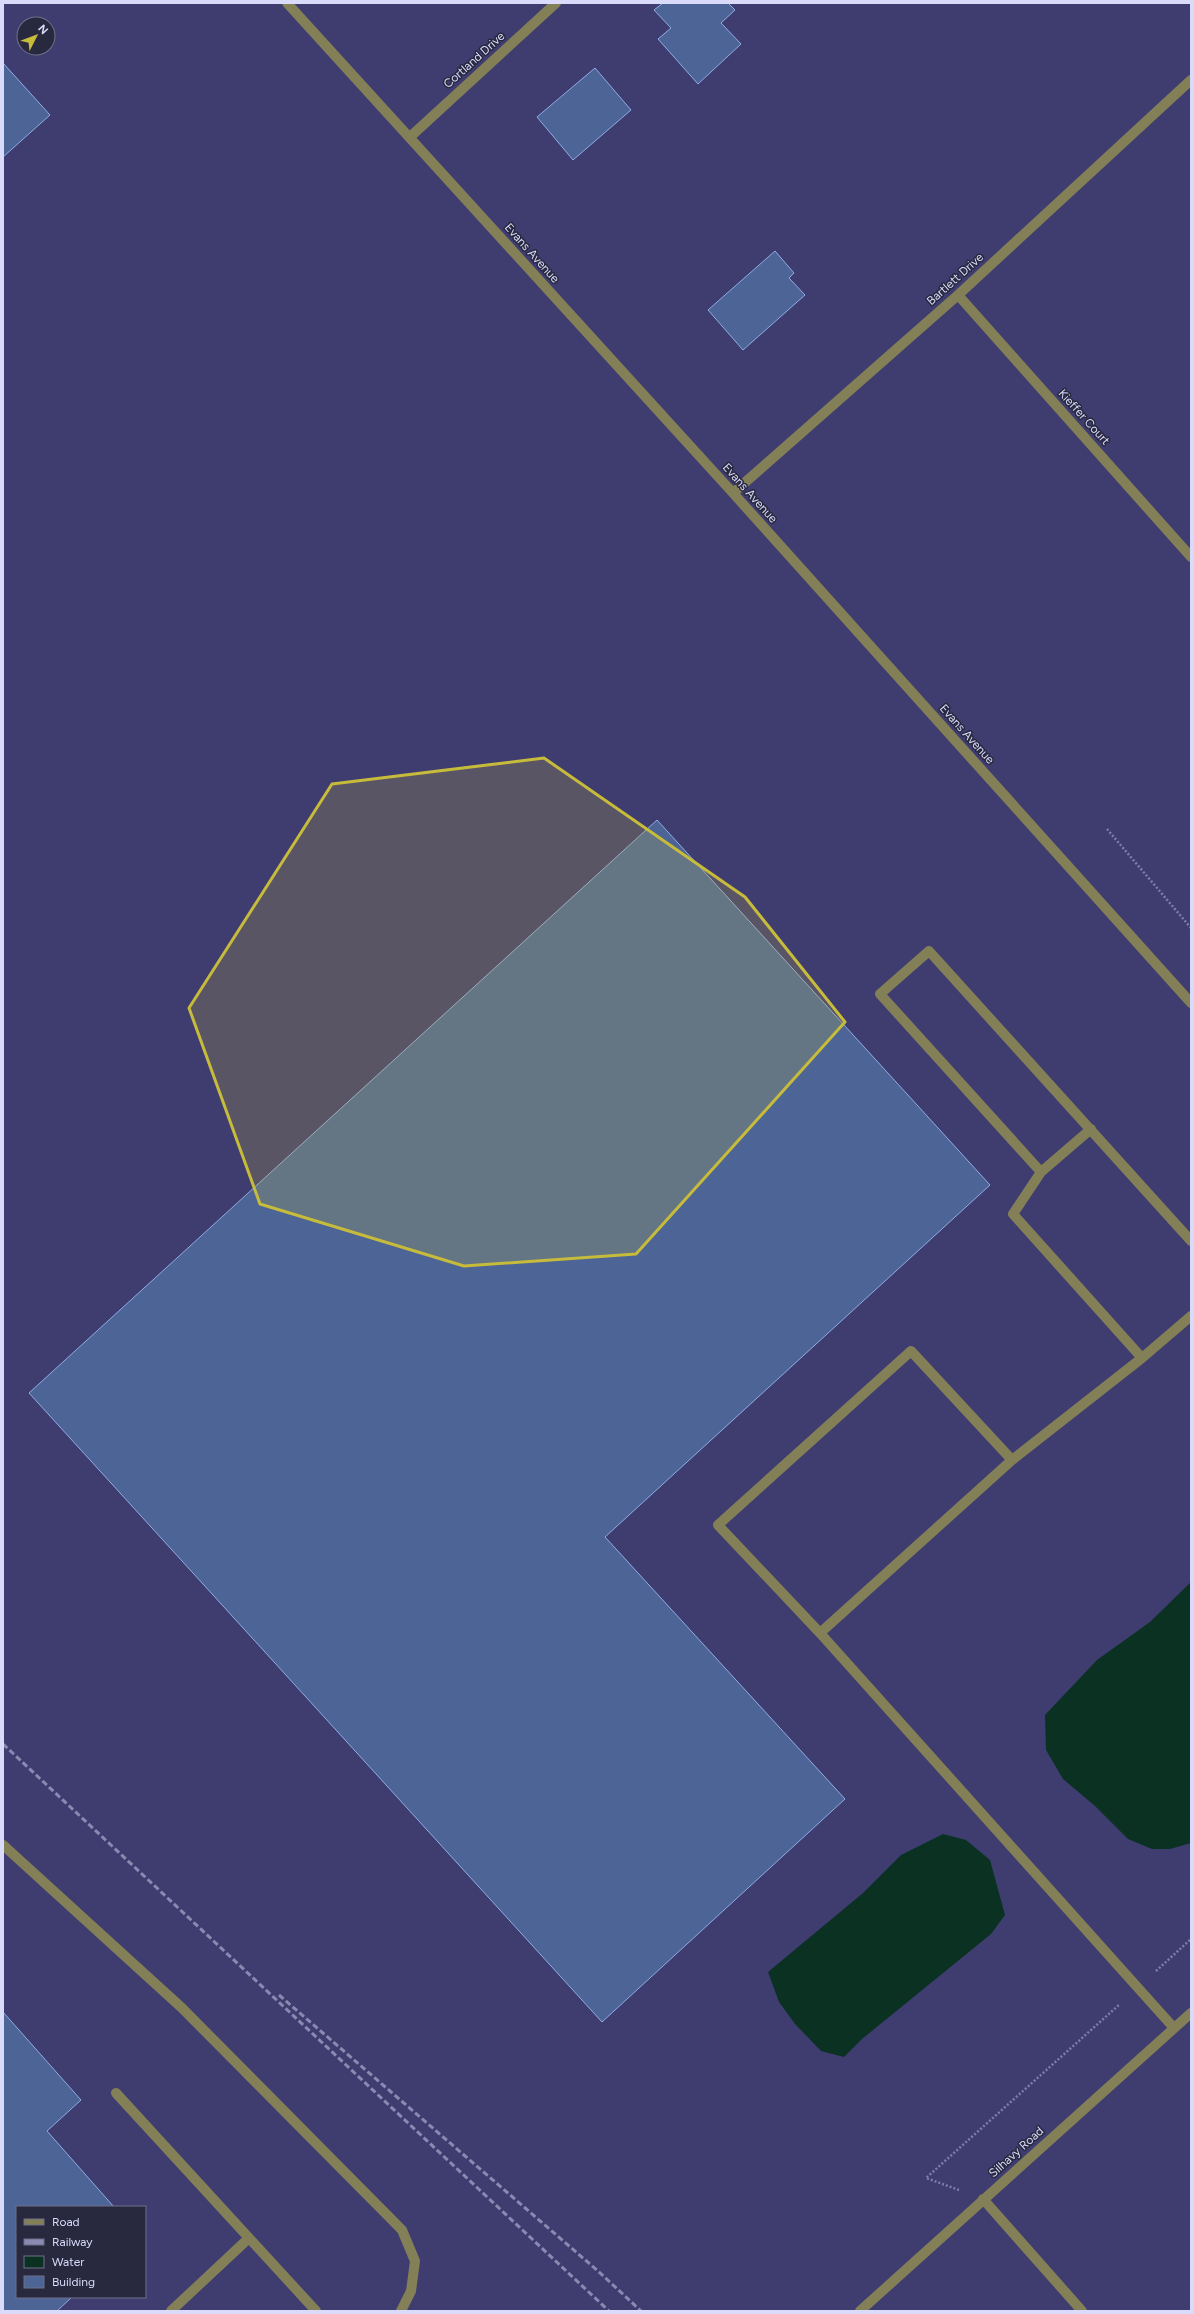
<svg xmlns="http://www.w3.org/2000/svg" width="1194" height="2314" font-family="Figtree,sans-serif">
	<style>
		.water { fill: #0b3122 }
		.building { fill: #4c6496; stroke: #91ace3 }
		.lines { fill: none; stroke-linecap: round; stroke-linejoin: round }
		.path { stroke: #7e7ea8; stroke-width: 2.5; stroke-dasharray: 2 2; stroke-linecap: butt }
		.minor { stroke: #837f57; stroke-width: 10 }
		.rail { stroke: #8a89b2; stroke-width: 3; stroke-dasharray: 6 3; stroke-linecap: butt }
		.marked { fill: #c7bb3b; fill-opacity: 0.2; stroke: #c7bb3b; stroke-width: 3; stroke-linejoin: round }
		.labels { text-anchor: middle; stroke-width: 3; stroke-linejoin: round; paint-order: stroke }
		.street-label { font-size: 12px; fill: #dadbfa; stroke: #28283f }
	</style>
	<rect width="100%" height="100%" fill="#3f3d70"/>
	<path class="water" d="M1191,1582V1843L1170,1849H1152L1128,1839L1095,1806L1063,1779L1046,1750L1045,1715L1097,1660L1150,1622Z
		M943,1834L966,1840L990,1860L1005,1915L991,1934L862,2039L844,2057L821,2051L795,2024L779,2002L768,1972L863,1893L901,1855Z"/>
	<path class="building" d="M663,3H728L735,10L721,23L741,44L698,84L658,39L671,28L654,10Z
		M3,63L50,115L3,157Z
		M595,68L631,110L573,160L537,117Z
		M775,251L794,273L789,278L805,295L743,350L708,310Z
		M657,820L990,1185L605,1537L845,1799L602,2022L29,1393Z
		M3,2012L81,2100L47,2131L114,2207H17V2297H72L57,2311H3Z"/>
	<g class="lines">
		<path class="path" d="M1107,829L1191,928
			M1156,1971L1191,1939
			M959,2190L926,2178L1120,2004"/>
		<path class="minor" d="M287,3L733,493L1191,1003
			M410,137L556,3
			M958,295L1191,557
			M733,493L958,295L1191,80
			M1041,1172L1091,1129
			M1142,1358L1013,1214L1041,1172L880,994L929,951L1191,1241
			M820,1633L718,1525L911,1351L1012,1460
			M3,1845L182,2008L402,2230L415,2261L411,2291L401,2311
			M1174,2028L820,1633L1012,1460L1142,1358L1191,1316
			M116,2093L316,2311
			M983,2199L1082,2311
			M171,2311L249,2238
			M860,2311L1191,2013"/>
		<path class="rail" d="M3,1744L609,2311
			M279,1995L598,2271L641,2311"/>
	</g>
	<path class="marked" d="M544,758L745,897L845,1022L636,1254L464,1266L260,1204L189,1008L332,784Z"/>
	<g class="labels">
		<g class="street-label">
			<text transform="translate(474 60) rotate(-42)" y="4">Cortland Drive</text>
			<text transform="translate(532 253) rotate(48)" y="4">Evans Avenue</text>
			<text transform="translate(955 279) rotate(-42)" y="4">Bartlett Drive</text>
			<text transform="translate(1084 417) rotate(48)" y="4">Kieffer Court</text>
			<text transform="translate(750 493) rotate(48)" y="4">Evans Avenue</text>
			<text transform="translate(967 734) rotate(48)" y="4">Evans Avenue</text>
			<text transform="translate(1016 2152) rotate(-42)" y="4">Silhavy Road</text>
		</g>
	</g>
	<rect width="1194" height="2314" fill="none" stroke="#dadbfa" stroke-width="8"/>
	<rect x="16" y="2206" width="130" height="92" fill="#28283f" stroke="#6f708a"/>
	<rect x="24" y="2219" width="20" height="6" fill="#837f57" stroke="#6f708a"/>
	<text x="52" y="2226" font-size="12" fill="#dadbfa">Road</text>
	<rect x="24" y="2239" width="20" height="6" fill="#8a89b2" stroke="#6f708a"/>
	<text x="52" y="2246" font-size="12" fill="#dadbfa">Railway</text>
	<rect x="24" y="2256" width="20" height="12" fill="#0b3122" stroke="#6f708a"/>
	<text x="52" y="2266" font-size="12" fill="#dadbfa">Water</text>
	<rect x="24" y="2276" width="20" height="12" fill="#4c6496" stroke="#6f708a"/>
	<text x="52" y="2286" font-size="12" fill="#dadbfa">Building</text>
	<g transform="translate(36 36) rotate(48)"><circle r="19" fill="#28283f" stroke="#6f708a"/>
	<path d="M0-3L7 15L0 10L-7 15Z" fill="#c7bb3b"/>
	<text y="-6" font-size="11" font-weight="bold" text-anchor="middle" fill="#dadbfa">N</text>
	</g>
</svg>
